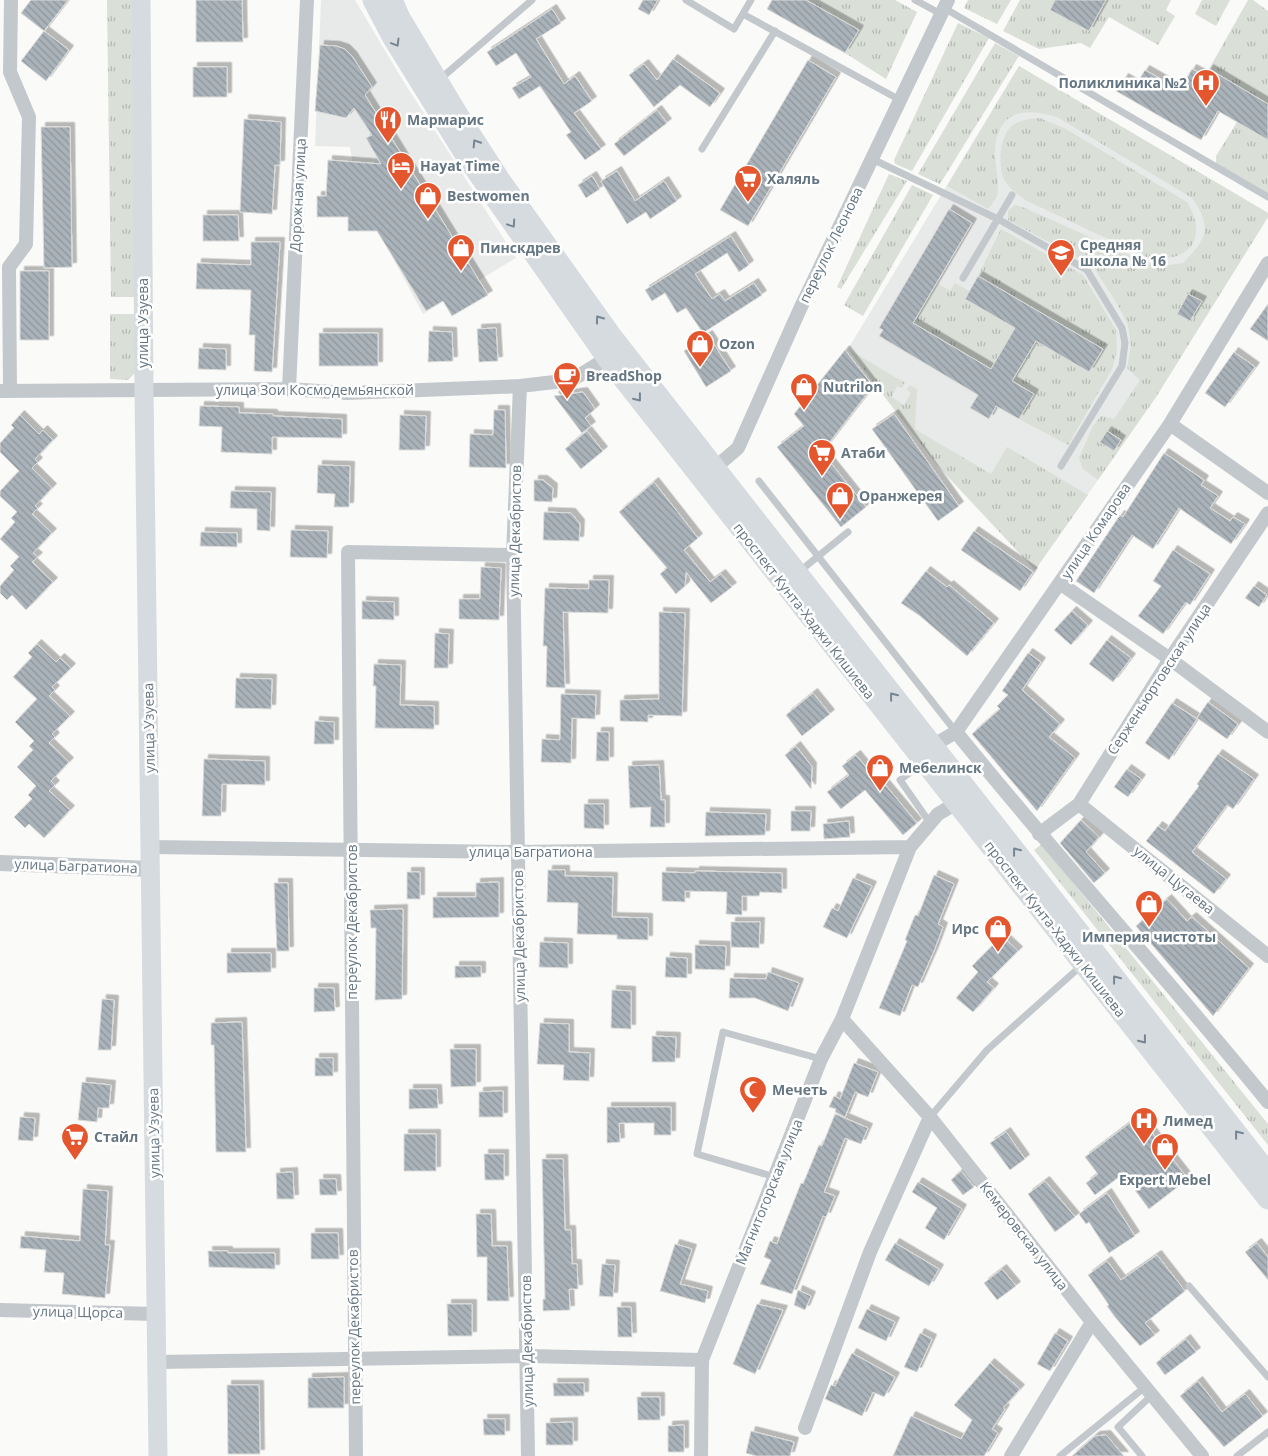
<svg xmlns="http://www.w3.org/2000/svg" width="1268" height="1456" font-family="'Open Sans',sans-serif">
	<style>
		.built { fill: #e8e9e9 }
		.grass { fill: url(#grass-tufts) }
		.building { fill: url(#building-back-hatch); stroke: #dcdcda; filter: url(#shadow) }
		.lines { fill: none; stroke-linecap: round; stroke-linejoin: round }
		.service { stroke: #c3c8cc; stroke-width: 7 }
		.minor { stroke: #c3c8cc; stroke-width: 14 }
		.tertiary { stroke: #c3c8cc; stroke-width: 16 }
		.secondary { stroke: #d6dbdf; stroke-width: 19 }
		.primary { stroke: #d6dbdf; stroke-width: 21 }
		.oneway { stroke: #768591 }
		.labels { text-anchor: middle; stroke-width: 5; stroke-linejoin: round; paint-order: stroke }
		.poi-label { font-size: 14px; font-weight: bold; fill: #657683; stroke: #fff; text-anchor: start }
		.street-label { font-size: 14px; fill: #657683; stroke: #fff }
	</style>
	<defs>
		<pattern id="grass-tufts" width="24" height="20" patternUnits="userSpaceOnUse" patternTransform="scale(1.25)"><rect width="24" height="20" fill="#dadfd7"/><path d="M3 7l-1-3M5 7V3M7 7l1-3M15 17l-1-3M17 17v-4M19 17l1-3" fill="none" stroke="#b4b9b4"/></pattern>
		<pattern id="building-back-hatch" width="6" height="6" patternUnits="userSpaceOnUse" patternTransform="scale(1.25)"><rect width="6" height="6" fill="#aab3b9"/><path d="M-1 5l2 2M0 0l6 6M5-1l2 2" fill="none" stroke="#8e969c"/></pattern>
		<filter id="shadow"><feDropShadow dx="4.5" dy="-4.5" stdDeviation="0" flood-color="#0004"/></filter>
	</defs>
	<rect width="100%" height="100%" fill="#fafaf8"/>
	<path class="built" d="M321,0H355L402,79L516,258L423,314L357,191L350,147L315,146Z
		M1019,66L1268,213V217L1156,397L1035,570L937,465L848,349Z"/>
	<path class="grass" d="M107,0H137L141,297H111Z
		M806,0H895L917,12L886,79L845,53L858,30Z
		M968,0H1011L997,24L964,8Z
		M1020,0H1171L1166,10L1175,16L1158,45L1109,17L1090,48L1081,43L1039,49L1003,31Z
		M1202,0H1230L1216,26L1195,14Z
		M1248,0H1253L1268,11V104L1209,69Z
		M958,23L989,38L912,171L895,164L894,160Z
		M995,43L1019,56L940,184L918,174Z
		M1019,66L1268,213V217L1156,397L1098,480L1083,469L1079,458L1093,426L1101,416L1114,419L1140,380L1127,368L1131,345L1128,325L1119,307L1093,266L1008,220V211L1015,205L1025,208L1156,267L1183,263C1207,238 1213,228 1192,198L1057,117C1023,106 996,112 995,153C995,166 1000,184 997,196C995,200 991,206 988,209L947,186Z
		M1040,118L1066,129L1187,202C1208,237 1192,261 1151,259L1025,200C1017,194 1007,187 1003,177C998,163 1000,134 1013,125C1022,119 1031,119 1040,118Z
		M1237,122L1266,139L1268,137V194L1216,163V156Z
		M889,174L907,181L841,289L837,287Z
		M912,185L933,195L863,316L844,305Z
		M1001,229L1083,275L1116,330L1117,351L1112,369L1068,445L1019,419L1033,394L1012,381L1036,341L1102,349L978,276Z
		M937,283L950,291L955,283L969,291L965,299L1015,328L991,369L913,323Z
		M110,314H140L139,369L128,380L110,379Z
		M848,349L905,383L902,388L897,386L892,397L904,405L911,393L907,390L909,385L917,389L915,429L991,474L1007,447L1088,495L1035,570L937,465Z
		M1042,844L1268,1124V1145L1034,850Z"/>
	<path class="building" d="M31,0H68L44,31L21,13Z
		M196,0H242L243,42H196Z
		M643,0H658L649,15L638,9Z
		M772,0H806L859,30L845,53L767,9Z
		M1055,0H1106L1089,31L1050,10Z
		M552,9L561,23L536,39L564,84L575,76L592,101L574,113L601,149L585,160L566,135L571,132L540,86L519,99L512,88L531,77L516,53L496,66L487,52Z
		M44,31L69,50L46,81L21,61Z
		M320,45L336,46L345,49L352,56L372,87L365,95L488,295L452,316L443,301L426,311L377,231H348V217H317V196H326L328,160L381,164L366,138L372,135L354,108L346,118L315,111Z
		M673,59L720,93L710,107L680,85L654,107L629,75L644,64L657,80Z
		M808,60L836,77L748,226L720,210Z
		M193,67H227V97H193Z
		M1192,69L1205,76L1209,69L1268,104V140L1218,111L1201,140L1116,91L1124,78L1136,85L1145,70L1180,90Z
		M657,110L667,123L624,156L614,144Z
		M244,119L281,122L280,165H275L272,214L240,212Z
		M41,127H70L72,267L44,268Z
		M617,171L635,201L664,181L677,201L650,219L646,212L627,224L601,181Z
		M592,176L600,189L586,198L578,185Z
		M949,209L972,223L913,323L991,369L1015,328L965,299L978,276L1103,349L1089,372L1036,341L1012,381L1034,394L1019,419L996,406L989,419L970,408L978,395L879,336L883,330L879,328Z
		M203,215H238L239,241H203Z
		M731,236L749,265L739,272L727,253L695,274L712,299L720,294L725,301L754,283L762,295L703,333L686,308L677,313L665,293L652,301L645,290Z
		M251,242H280L272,372L254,371L255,335H249L251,290L196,289L197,263L251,265Z
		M20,271H49V340H20Z
		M1188,294L1202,301L1190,321L1177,314Z
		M1268,304V341L1250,329Z
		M496,328L498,361L479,362L477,329Z
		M429,331L452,332L453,361L428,362Z
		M319,333H378V366H319Z
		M708,335L731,371L706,387L684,351Z
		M199,348L226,349V370L198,369Z
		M845,350L873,386L822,452L866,507L841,527L777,447L804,426L794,414Z
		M1234,352L1255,367L1225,407L1205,393Z
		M583,392L595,409L585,418L591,426L582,433L554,396Z
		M200,406L239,407V413L273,414V416L342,419V438L272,437V454L221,452L222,427L199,426Z
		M494,410H505L506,468L469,467L470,434L493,435Z
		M894,414L959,506L938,521L872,429Z
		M20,415L39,434L43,430L53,440L35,459L38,462L32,468L52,488L35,506L38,508L32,514L52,533L33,553L38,557L32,562L53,582L26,610L12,595L7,600L0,593V586L14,570L10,566L19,557L0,539L15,522L11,518L17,512L0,496V491L19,471L0,452V443L14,428L11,425Z
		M400,415L426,416L425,450H399Z
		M587,431L603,451L581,469L565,449Z
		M1107,431L1121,440L1114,451L1100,442Z
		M1164,453L1204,480L1201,485L1218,496L1210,508L1230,521L1233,517L1245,524L1231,544L1179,508L1153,549L1132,535L1094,593L1076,581L1120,515L1123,517Z
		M318,465L350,466L349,507H334L335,494L317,493Z
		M534,480H543L553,488L552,502L534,501Z
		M654,482L698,538L684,550L710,582L721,574L732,587L711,603L686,572L685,586L676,594L660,574L667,568L619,512Z
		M231,491L271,492L270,531L257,530V509L230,508Z
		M544,512L571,513L580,524L579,541L543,540Z
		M291,530L328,531L327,558L290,557Z
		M974,531L1033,572L1020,591L961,550Z
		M201,532L237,533V547L200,546Z
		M1173,550L1210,574L1190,605L1186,602L1163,634L1138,616L1161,586L1153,581Z
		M481,567L501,568L499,620L459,619V599H480Z
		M926,571L947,587L949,585L994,623L967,656L920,616L901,603Z
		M589,580H609L608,613L563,612L565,688L546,687L547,646H543L545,588L589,589Z
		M1254,586L1267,595L1259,607L1245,598Z
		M362,601L394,602V620L362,619Z
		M1072,611L1088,625L1071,645L1054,630Z
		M659,612L685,613L682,716L648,715V722L620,721V700L659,699Z
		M435,633L449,634L448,668H434Z
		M1107,640L1131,658L1113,682L1089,664Z
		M37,644L56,662L60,658L71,668L52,687L55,690L49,696L70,716L52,734L55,737L49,743L69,762L51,781L55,785L49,791L70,810L44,838L29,824L25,828L14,817L32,799L28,795L36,786L17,767L33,750L29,746L34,741L15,722L37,699L13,677L32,657L28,653Z
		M1028,653L1041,662L1022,690L1060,724L1049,737L1075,758L1037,811L972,734L1000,709L997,706L1008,695L1002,691Z
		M374,664L401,665L400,705L434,706V729L375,728L376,686H373Z
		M236,678L272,679L271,709L235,708Z
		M813,693L830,714L802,736L786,715Z
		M561,694L596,695L595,719L572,718L571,763L541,762L542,739L560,740Z
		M1208,702L1238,724L1227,739L1197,718Z
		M1172,703L1197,719L1169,760L1145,743Z
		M315,721L334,722V744H314Z
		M597,732H609V761H596Z
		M796,746L812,767L811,789L785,755Z
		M1218,754L1254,779L1233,809L1227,805L1192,852L1226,879L1214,894L1146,841L1158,826L1165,831L1199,786L1197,784Z
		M856,755L879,783L882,781L917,823L903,835L865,790L841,809L827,792L849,775L842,766Z
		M204,759L265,761V785L222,784L221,816H202Z
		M659,765L661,800H665V827H650L651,807L630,808L628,766Z
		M1127,769L1141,779L1128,797L1114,787Z
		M584,804H604V829L584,828Z
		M791,811H811L810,831H791Z
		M706,812L766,814L765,835L705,836Z
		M1081,820L1099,837L1086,852L1105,873L1094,883L1060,843Z
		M849,821L850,837L824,839L823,824Z
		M548,870H565V876L613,877L612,917L648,918V940L617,939V935L577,934L578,903L547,902Z
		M695,871L782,873V893L760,892L759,896H742V915L726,914L727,892L685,891V902L662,901V872L695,873Z
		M407,872H420V899H407Z
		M934,875L954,884L938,924L943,927L934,951L918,987L912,985L900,1016L879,1008L907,941L905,940L915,915L918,916Z
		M853,878L872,886L847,938L823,927L832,908L838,911Z
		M499,882V917L433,918V897H476V883Z
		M274,883H288L289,951H277Z
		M1167,899L1187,921L1192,917L1249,968L1213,1016L1136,926Z
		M403,909L402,999L375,1000L376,928H371L370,910Z
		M731,922H760L759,948L731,947Z
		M1002,936L1018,951L987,982L994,988L973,1012L956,998L978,972L972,966Z
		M540,942L568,943V968L539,967Z
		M695,945L726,946L725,970L695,969Z
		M227,953H271V972L227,973Z
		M666,957L687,958V978L665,977Z
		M455,966H481V977L455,978Z
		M768,972L799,983L788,1011L755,998H729L730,978L766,979Z
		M314,988H334L335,1011L314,1012Z
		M612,990L631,991V1029L611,1028Z
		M102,999L114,1000L111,1050H98Z
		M242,1022L246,1152H216L214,1045H211V1023Z
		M540,1023L569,1024V1052L590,1053L589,1081L563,1080L564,1065L537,1064Z
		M652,1036L676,1037L675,1062H652Z
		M450,1049H476V1086L451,1087Z
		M315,1058H333V1076H315Z
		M854,1063L878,1072L868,1097L855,1092L845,1117L835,1112L836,1109L829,1107L834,1096L840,1099Z
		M82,1082L111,1085L109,1108H98L97,1122L78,1120Z
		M409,1089H437L438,1108L409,1109Z
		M503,1091V1117H479V1092Z
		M607,1107H671V1135H654V1123H619L620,1142L607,1143Z
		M835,1114L868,1128L861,1144L845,1138L824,1192L835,1196L826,1217L823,1216L792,1294L760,1284L771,1260L764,1257L770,1241L777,1244L801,1183L803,1184L819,1145L822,1146Z
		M1139,1116L1188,1179L1149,1209L1123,1174L1095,1195L1086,1183L1098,1174L1085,1157Z
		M20,1117L35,1118L33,1141L18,1140Z
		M1006,1132L1025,1159L1010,1170L990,1143Z
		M404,1134H436V1171H404Z
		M484,1154H504V1180H485Z
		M542,1159H563L565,1230H571L572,1264H577L578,1289H569L570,1310L543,1311V1299H545Z
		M961,1171L974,1187L963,1195L951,1180Z
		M293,1172L294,1199H277L276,1173Z
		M319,1179H336L337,1195H320Z
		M1045,1181L1075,1217L1055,1232L1028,1194Z
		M918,1182L962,1209L944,1240L925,1228L937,1208L912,1192Z
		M83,1189L108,1191L105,1245H110L105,1298L62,1294L64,1273L44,1272L46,1250L20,1248L21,1236L80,1241Z
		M1107,1193L1135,1236L1109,1253L1089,1222L1086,1224L1079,1214Z
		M476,1214H491L492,1246H507L509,1301H487V1257H477Z
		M311,1233H338L339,1259H311Z
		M895,1243L939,1269L929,1286L885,1260Z
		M1257,1243L1268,1257V1280L1245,1252Z
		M675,1244L692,1249L680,1284L708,1291L705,1303L660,1291Z
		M208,1251H228V1253H275V1269L209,1267Z
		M1157,1255L1185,1291L1145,1323L1155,1335L1140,1346L1115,1317L1107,1306L1109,1305L1088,1275L1107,1261L1121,1280Z
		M602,1264L615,1265L613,1297L599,1296Z
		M1002,1269L1016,1286L997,1300L984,1283Z
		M798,1290L811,1296L805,1310L794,1305Z
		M447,1304H472V1336H448Z
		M757,1304L783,1310L755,1374L733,1364Z
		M617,1307H631L632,1337H618Z
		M867,1309L895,1322L886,1341L858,1328Z
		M920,1333L932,1339L917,1372L904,1367Z
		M1055,1333L1068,1341L1050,1371L1037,1364Z
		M1186,1339L1196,1352L1165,1375L1156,1363Z
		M852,1353L895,1377L884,1397L873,1392L862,1416L825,1399L831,1385L835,1386Z
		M990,1363L1020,1389L1003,1408L1005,1409L992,1429L998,1433L984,1456H893L911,1416L961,1439L972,1420L954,1405Z
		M344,1377V1408H308V1378Z
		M1198,1381L1222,1412L1245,1394L1263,1416L1224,1447L1180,1396Z
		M553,1383H584V1396H554Z
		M227,1385H259L260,1454H228Z
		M637,1397H660V1420H638Z
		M483,1419H505V1435H484Z
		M573,1422V1445H546V1423Z
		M684,1425V1452H668V1426Z
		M751,1431L794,1442L790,1456H756L746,1453Z
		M1106,1435L1124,1456H1072L1095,1436Z"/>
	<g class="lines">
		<path class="service" d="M686,0L734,29L751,0
			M915,0L941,14
			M944,8L1268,197
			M743,14L900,100
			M439,80L532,0
			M702,149L775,31
			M872,159L998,219L1087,270L1122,328L1125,343L1122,366L1061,466
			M963,278L1012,195
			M759,481L956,732
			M800,571L848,532
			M923,763L900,780L930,823
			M930,1117L987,1050L1081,966
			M775,1177L697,1154L723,1032L821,1059
			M1189,1286L1268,1377
			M1060,1456L1145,1387
			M1142,1456L1118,1427L1152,1395
			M1237,1456L1268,1432"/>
		<path class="minor" d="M520,386L513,555L528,1456
			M289,389L307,0
			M0,391L289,389L347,393L520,386L572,380L614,354
			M10,391L9,267L26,244L29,117L10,72L11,0
			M1170,424L1268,493
			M710,472L738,448L800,309L948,0
			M1061,584L1170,659L1268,732
			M956,732C1058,858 1166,977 1268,1102
			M927,743L932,746L956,732L1170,424L1268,263
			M1079,804L1268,956
			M1039,834L1079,804L1170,659L1268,513
			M151,847L518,852L910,847
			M842,1019L930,1117L1092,1322L1202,1456
			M0,1310L156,1314
			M157,1362L528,1356L702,1360
			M805,1428L870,1252L930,1117
			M356,1456L348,552L513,555
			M701,1456L702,1360L821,1059L842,1019L910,847L938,814L955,804L963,808
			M1011,1456L1092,1322"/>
		<path class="tertiary" d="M0,863L151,869"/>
		<path class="secondary" d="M141,0L144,391L158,1456"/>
		<path class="primary" d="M373,0L393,38L466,156L607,358L1268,1199
			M392,0L400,18L458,115L500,180L613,338L1268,1173"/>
	</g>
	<defs><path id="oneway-chevron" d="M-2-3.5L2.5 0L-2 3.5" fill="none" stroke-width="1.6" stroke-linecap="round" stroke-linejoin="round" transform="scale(1.25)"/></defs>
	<g class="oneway">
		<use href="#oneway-chevron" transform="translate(396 43) rotate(59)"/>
		<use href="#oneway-chevron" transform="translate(476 143) rotate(-122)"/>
		<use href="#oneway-chevron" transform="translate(512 224) rotate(56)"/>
		<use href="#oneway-chevron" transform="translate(599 319) rotate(-126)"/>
		<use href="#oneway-chevron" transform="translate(638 398) rotate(52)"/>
		<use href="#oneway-chevron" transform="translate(893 696) rotate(-128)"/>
		<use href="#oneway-chevron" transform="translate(1016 851) rotate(-128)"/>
		<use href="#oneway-chevron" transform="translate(1116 979) rotate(-128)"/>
		<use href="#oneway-chevron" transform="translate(1143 1040) rotate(52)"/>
		<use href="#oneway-chevron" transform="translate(1238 1134) rotate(-128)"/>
	</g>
	<defs>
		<symbol id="hospital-pin" viewBox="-11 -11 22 30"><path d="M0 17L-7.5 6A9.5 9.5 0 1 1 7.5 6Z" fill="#e4572e" stroke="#fff"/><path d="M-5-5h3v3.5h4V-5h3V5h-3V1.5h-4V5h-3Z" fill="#fff"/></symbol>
		<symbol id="restaurant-pin" viewBox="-11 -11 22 30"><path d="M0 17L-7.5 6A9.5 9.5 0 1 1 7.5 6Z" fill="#e4572e" stroke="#fff"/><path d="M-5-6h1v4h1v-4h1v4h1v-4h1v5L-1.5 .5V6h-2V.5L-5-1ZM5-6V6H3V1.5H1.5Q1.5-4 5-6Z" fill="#fff"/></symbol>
		<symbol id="hotel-pin" viewBox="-11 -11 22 30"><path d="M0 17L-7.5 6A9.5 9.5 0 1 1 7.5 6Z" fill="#e4572e" stroke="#fff"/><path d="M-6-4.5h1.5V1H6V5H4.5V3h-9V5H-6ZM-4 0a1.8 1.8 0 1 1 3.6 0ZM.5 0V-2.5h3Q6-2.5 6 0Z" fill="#fff"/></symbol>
		<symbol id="supermarket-pin" viewBox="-11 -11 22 30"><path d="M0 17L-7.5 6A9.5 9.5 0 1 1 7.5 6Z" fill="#e4572e" stroke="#fff"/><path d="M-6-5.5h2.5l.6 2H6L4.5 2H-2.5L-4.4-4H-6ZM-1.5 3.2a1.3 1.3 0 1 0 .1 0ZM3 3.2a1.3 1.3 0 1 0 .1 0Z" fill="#fff"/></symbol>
		<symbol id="shop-pin" viewBox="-11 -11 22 30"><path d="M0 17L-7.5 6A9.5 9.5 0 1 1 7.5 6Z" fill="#e4572e" stroke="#fff"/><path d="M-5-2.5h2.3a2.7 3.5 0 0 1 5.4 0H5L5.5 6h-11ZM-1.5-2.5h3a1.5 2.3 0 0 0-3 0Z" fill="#fff"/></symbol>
		<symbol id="school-pin" viewBox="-11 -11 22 30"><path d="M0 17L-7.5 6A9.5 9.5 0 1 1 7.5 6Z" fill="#e4572e" stroke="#fff"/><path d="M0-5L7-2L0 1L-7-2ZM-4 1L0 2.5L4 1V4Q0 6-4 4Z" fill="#fff"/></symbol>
		<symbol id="cafe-pin" viewBox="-11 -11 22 30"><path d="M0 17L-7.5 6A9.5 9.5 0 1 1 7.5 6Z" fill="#e4572e" stroke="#fff"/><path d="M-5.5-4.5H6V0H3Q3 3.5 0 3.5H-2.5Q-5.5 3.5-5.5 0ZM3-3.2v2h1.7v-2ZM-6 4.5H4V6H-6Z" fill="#fff"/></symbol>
		<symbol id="mosque-pin" viewBox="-11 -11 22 30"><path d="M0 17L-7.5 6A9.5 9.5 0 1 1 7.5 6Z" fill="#e4572e" stroke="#fff"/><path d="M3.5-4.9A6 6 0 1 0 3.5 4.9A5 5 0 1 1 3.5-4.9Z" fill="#fff"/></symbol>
	</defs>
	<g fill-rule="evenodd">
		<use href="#hospital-pin" x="1190" y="67" width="32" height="43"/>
		<use href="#restaurant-pin" x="372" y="104" width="32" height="43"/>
		<use href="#hotel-pin" x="385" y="150" width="32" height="43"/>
		<use href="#supermarket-pin" x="732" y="163" width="32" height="43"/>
		<use href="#shop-pin" x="412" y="180" width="32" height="43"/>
		<use href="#shop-pin" x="445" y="232" width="32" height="43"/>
		<use href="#school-pin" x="1045" y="237" width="32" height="43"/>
		<use href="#shop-pin" x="684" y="328" width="32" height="43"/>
		<use href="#cafe-pin" x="551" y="360" width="32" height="43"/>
		<use href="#shop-pin" x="788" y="371" width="32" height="43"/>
		<use href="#supermarket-pin" x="806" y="437" width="32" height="43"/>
		<use href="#shop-pin" x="824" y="480" width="32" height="43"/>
		<use href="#shop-pin" x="864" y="752" width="32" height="43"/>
		<use href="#shop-pin" x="1133" y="888" width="32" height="43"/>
		<use href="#shop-pin" x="982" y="913" width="32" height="43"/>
		<use href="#mosque-pin" x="737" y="1074" width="32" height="43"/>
		<use href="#hospital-pin" x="1128" y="1105" width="32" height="43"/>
		<use href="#supermarket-pin" x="59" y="1121" width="32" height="43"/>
		<use href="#shop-pin" x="1149" y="1131" width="32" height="43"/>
	</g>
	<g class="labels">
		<g class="poi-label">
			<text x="1187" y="88" text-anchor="end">Поликлиника №2</text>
			<text x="407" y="125">Мармарис</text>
			<text x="420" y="171">Hayat Time</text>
			<text x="767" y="184">Халяль</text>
			<text x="447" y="201">Bestwomen</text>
			<text x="1080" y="250">Средняя<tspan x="1080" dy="16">школа № 16</tspan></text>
			<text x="480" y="253">Пинскдрев</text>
			<text x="719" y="349">Ozon</text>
			<text x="586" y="381">BreadShop</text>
			<text x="823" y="392">Nutrilon</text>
			<text x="841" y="458">Атаби</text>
			<text x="859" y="501">Оранжерея</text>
			<text x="899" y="773">Мебелинск</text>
			<text x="979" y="934" text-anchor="end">Ирс</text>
			<text x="1149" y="942" text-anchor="middle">Империя чистоты</text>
			<text x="772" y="1095">Мечеть</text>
			<text x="1163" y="1126">Лимед</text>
			<text x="94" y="1142">Стайл</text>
			<text x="1165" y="1185" text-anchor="middle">Expert Mebel</text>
		</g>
		<g class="street-label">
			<text transform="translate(298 195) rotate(-87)" y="5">Дорожная улица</text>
			<text transform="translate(831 245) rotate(-64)" y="5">переулок Леонова</text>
			<text transform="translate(143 323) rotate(-90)" y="5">улица Узуева</text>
			<text x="315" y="395">улица Зои Космодемьянской</text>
			<text transform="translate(515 531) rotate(-89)" y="5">улица Декабристов</text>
			<text transform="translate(1096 531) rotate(-56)" y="5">улица Комарова</text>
			<text transform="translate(804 611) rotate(52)" y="5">проспект Кунта-Хаджи Кишиева</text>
			<text transform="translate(1159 679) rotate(-57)" y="5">Серженьюртовская улица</text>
			<text transform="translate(149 728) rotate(-91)" y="5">улица Узуева</text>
			<text x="531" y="857">улица Багратиона</text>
			<text transform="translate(76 866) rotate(2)" y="5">улица Багратиона</text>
			<text transform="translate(1174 880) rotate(39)" y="5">улица Цугаева</text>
			<text transform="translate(352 922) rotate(-90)" y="5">переулок Декабристов</text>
			<text transform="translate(1055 929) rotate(52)" y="5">проспект Кунта-Хаджи Кишиева</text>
			<text transform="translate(519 936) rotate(-91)" y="5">улица Декабристов</text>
			<text transform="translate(154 1133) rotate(-91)" y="5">улица Узуева</text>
			<text transform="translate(769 1192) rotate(-68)" y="5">Магнитогорская улица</text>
			<text transform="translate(1024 1236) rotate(52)" y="5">Кемеровская улица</text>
			<text transform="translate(78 1312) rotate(1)" y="5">улица Щорса</text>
			<text transform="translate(354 1327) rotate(-91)" y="5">переулок Декабристов</text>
			<text transform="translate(527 1341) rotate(-91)" y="5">улица Декабристов</text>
		</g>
	</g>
</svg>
